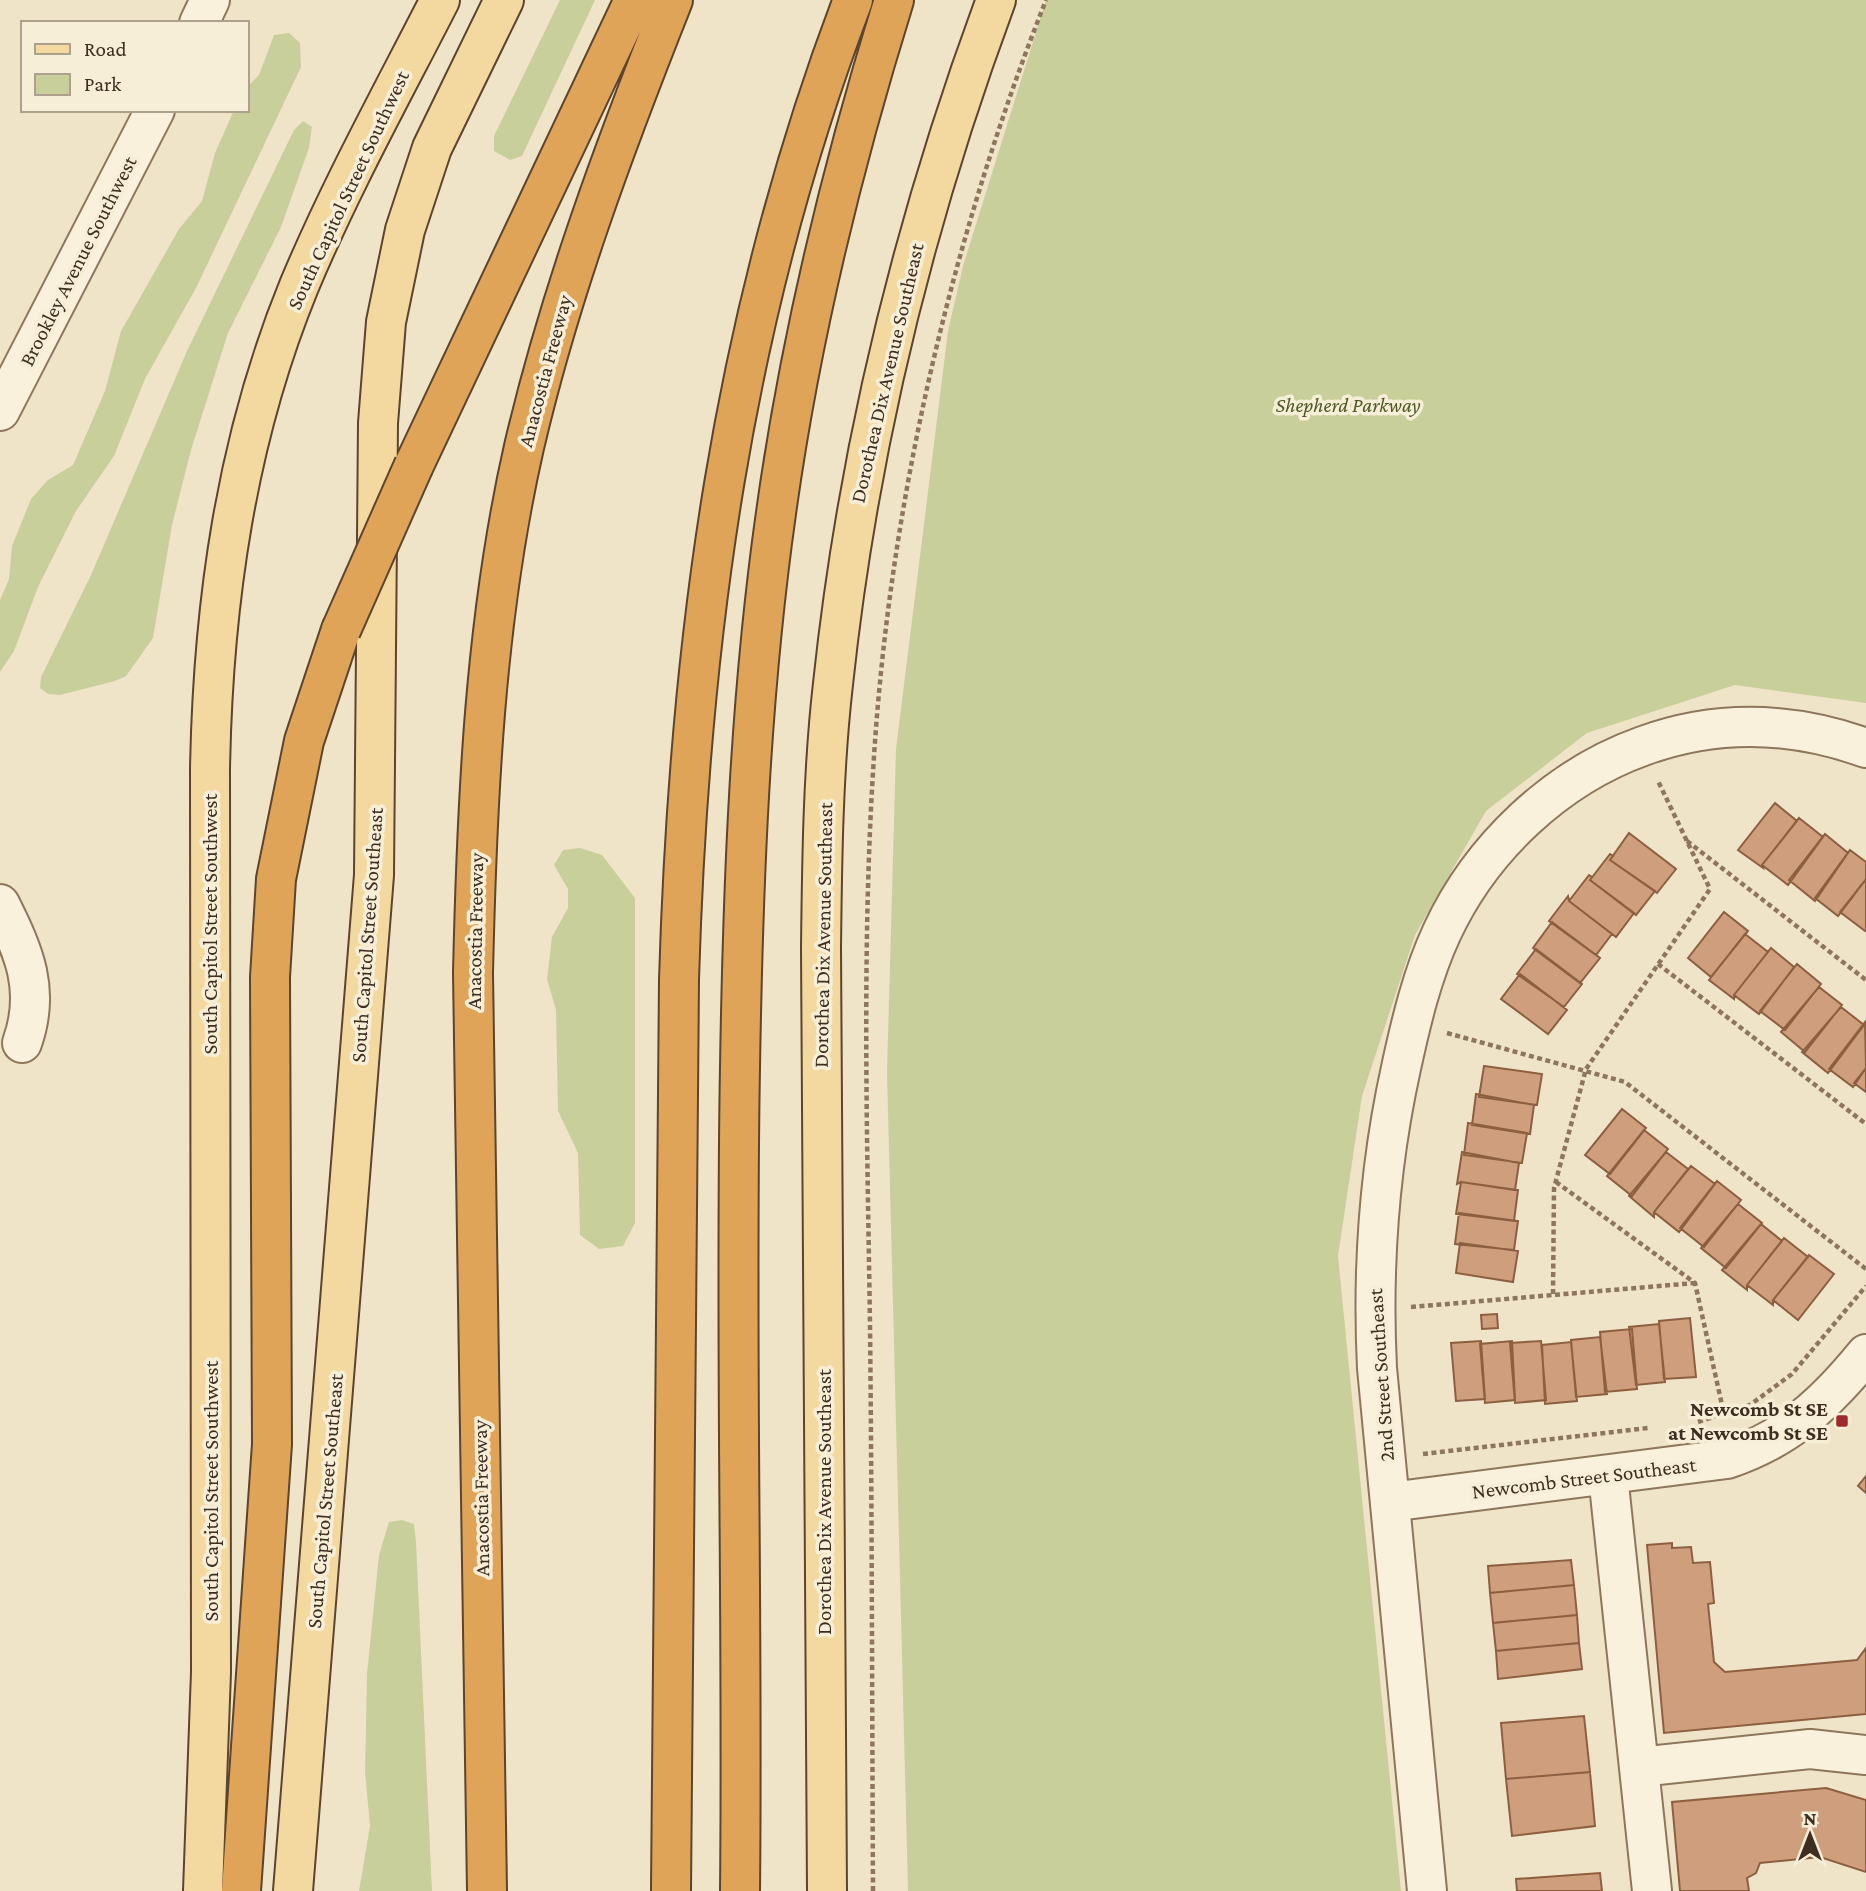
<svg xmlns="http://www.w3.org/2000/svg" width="1866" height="1891" font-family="'Crimson Pro',serif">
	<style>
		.green { fill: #c9cf9b }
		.building { fill: #cf9f7d; stroke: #8d5f41; stroke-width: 2 }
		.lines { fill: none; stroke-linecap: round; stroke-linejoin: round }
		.minor-casing { stroke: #8d765c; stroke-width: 42 }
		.major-casing { stroke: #5b4430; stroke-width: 42 }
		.highway-casing { stroke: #5b4430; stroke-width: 42 }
		.path { stroke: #8d765c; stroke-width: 4.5; stroke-dasharray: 5 3.5; stroke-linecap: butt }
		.minor { stroke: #faf1dc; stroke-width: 38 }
		.major { stroke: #f3d9a0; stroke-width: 38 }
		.highway { stroke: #e0a458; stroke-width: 38 }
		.highway-bridge-casing { stroke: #5b4430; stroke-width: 42; stroke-linecap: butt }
		.highway-bridge { stroke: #e0a458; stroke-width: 38 }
		.poi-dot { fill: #9e2a2b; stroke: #f7eed8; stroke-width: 2.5 }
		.labels { text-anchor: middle; stroke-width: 7; stroke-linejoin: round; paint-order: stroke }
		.street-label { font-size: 21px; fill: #3d2e20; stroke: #f7eed8 }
		.park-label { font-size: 21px; font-style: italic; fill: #4d5a26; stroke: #f7eed8 }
		.poi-label { font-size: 21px; font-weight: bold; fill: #3d2e20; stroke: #f7eed8; text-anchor: end }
	</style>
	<rect width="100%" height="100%" fill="#f0e4c8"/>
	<path class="green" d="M560,0H595L522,156L510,160L494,151V136Z
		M1046,0H1866V703L1735,685L1587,733L1486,811L1415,935L1362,1096L1338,1256L1401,1891H908L887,1072L896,749L948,331L963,266Z
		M289,33L300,43L301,67L197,286L145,379L114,456L76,511L38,587L14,651L0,672V600L9,579L12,546L31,499L48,480L73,465L105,391L121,331L179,229L202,201L215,153L234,110H247V87L259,75L274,35Z
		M303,121L312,127L309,148L281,227L228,333L191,450L172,525L153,638L126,676L115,681L60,695L48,694L40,688L41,677L91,575L187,351L294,130Z
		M580,848L602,855L635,898V1223L623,1246L599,1249L580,1235L578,1153L558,1111L556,1010L547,979L552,937L568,908V889L554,865L563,850Z
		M402,1520L414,1524L416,1542L432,1891H359L370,1826L365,1772L367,1674L379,1555L389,1522Z"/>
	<path class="building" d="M1775,803L1797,821L1762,865L1763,868L1738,850Z
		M1799,818L1823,837L1788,885L1762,865Z
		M1629,833L1676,869L1657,893L1610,860Z
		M1825,834L1848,853L1815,901L1789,880Z
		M1850,850L1866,862V879L1838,916L1815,898Z
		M1610,854L1613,856L1610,860L1655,891L1636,915L1590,880Z
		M1589,875L1592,877L1590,880L1634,913L1616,937L1569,901Z
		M1866,879V930L1865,931L1840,912Z
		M1568,896L1569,901L1612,934L1596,955L1549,921Z
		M1724,912L1748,931L1711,977L1688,958Z
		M1552,922L1600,958L1580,983L1533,948Z
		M1745,934L1768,952L1734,995V999L1709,980Z
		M1771,948L1794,967L1759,1014L1734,995Z
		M1536,949L1582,984L1564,1007L1517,974Z
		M1797,964L1821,984L1785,1030L1760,1011Z
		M1520,974L1567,1010L1548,1034L1501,999Z
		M1819,987L1842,1005L1805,1052L1781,1032Z
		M1841,1007L1864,1025L1828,1073L1802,1052Z
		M1865,1022L1866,1068L1853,1087L1829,1069Z
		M1484,1066L1542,1074L1537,1105L1479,1097Z
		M1866,1068V1092L1854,1083Z
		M1476,1094L1534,1105L1530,1134L1472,1125Z
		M1622,1109L1646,1128L1610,1174L1585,1155Z
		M1468,1123L1527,1133L1522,1163L1464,1155Z
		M1644,1130L1668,1149L1632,1196L1607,1176Z
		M1462,1152L1519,1163L1515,1190L1461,1182L1457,1184Z
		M1666,1152L1688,1169L1654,1212V1217L1629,1196Z
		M1691,1166L1715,1184L1679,1232L1654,1212Z
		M1717,1181L1741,1200L1704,1247L1680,1228Z
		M1461,1182L1518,1190L1514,1221L1456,1214Z
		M1738,1204L1762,1223L1726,1268L1701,1248Z
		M1459,1213L1518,1221L1514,1250L1455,1244Z
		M1761,1224L1782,1241L1747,1285V1290L1722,1270Z
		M1784,1238L1808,1257L1773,1300V1305L1747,1285Z
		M1460,1243L1518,1251L1513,1282L1456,1273Z
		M1809,1255L1834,1274L1798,1320L1773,1300Z
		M1497,1314L1498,1328L1482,1329L1481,1315Z
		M1690,1318L1696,1377L1664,1379L1659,1321Z
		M1659,1324L1665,1382L1636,1385L1629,1327Z
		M1632,1329L1637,1389L1605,1392L1600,1332Z
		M1600,1337L1607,1394L1576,1397L1571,1340Z
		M1481,1341L1485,1399L1456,1401L1451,1343Z
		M1512,1341L1515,1400L1485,1403L1480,1344Z
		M1541,1341L1546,1400L1515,1403L1510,1343Z
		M1571,1342L1577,1401L1545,1404L1542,1345Z
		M1866,1476V1493L1858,1486Z
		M1672,1543V1548L1691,1547L1693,1563L1710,1562L1714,1603L1708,1604L1714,1662L1725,1672L1857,1660L1866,1648V1714L1664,1733L1647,1545Z
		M1571,1560L1574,1585L1490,1593L1488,1566Z
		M1574,1585L1577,1615L1493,1623L1490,1593Z
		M1577,1615L1579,1643L1496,1651L1493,1623Z
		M1579,1643L1582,1669L1498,1679L1496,1651Z
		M1584,1716L1590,1772L1506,1779L1501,1723Z
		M1590,1772L1595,1826L1512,1836L1506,1779Z
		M1826,1788L1866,1800V1872L1820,1857L1760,1863L1756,1873L1747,1878L1749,1891H1680L1672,1802Z
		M1600,1873L1602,1891H1517L1516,1879Z"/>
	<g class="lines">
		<defs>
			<path id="minor" d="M199,23L210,0
				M0,411L155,110
				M0,904C24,952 41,990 22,1043
				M1608,1475L1652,1891
				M1390,1502L1727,1459C1788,1439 1826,1403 1866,1354
				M1639,1767L1810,1749L1866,1755
				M1427,1891L1377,1368C1372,1267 1379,1168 1401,1068C1411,1022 1422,975 1442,932C1481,848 1556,777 1643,746C1717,719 1793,722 1866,748"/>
			<path id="major" d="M203,1891L211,1672L210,769C213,604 236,440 299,286C340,188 392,94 440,0
				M293,1891L374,875L378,423L386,322L405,230L432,148L504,0
				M827,1891L821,948C822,860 823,771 833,684C858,449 914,221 996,0"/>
			<path id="highway" d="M414,465L634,0
				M241,1891L272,1444L270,977L276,879L304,741L341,630
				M487,1891L473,973C477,797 485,619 524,447C560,293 615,146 673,0
				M671,1891L679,980C689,643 732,317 853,0
				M740,1891C743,1616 735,1342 740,1067C743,882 750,697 776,513C800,340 842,167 894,0"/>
		</defs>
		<use href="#minor" class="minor-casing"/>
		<use href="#major" class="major-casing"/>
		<use href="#highway" class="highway-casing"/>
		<path class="path" d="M1687,841L1866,980
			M1658,964L1866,1124
			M1447,1033L1625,1082L1866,1269
			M1556,1182L1695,1283L1724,1414
			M1553,1294L1554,1188L1586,1069L1710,889L1658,781
			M1411,1307L1695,1283
			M1698,1422L1750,1405L1792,1374L1866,1286
			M1423,1454L1648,1428
			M873,1891C872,1702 872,1513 870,1324C867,1125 861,926 876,728C895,481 955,230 1046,0"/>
		<use href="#minor" class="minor"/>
		<use href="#major" class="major"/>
		<use href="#highway" class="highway"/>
		<defs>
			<path id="highway-bridge" d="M341,630L414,465"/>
		</defs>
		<use href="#highway-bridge" class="highway-bridge-casing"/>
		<use href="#highway-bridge" class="highway-bridge"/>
	</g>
	<rect class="poi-dot" x="1835" y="1414" width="14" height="14" rx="3.5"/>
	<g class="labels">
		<g class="street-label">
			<text transform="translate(348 190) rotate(-65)" y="7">South Capitol Street Southwest</text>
			<text transform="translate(78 261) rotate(-63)" y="7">Brookley Avenue Southwest</text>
			<text transform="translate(545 371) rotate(-75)" y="7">Anacostia Freeway</text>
			<text transform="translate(887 373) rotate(-77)" y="7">Dorothea Dix Avenue Southeast</text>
			<text transform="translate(210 924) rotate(-90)" y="7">South Capitol Street Southwest</text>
			<text transform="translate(475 931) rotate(-89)" y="7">Anacostia Freeway</text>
			<text transform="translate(367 935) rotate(-86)" y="7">South Capitol Street Southeast</text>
			<text transform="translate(823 935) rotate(-89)" y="7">Dorothea Dix Avenue Southeast</text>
			<text transform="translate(1381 1375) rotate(-94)" y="7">2nd Street Southeast</text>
			<text transform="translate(1584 1478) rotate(-7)" y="7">Newcomb Street Southeast</text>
			<text transform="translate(211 1491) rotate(-90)" y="7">South Capitol Street Southwest</text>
			<text transform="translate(481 1498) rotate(-91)" y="7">Anacostia Freeway</text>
			<text transform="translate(325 1501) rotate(-85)" y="7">South Capitol Street Southeast</text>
			<text transform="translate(824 1502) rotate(-90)" y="7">Dorothea Dix Avenue Southeast</text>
		</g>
		<g class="park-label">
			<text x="1348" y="412">Shepherd Parkway</text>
		</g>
		<g class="poi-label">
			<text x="1828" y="1416">Newcomb St SE<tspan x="1828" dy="24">at Newcomb St SE</tspan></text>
		</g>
	</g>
	<rect x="21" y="21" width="228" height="91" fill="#f7eed8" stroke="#ada18e" stroke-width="2"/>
	<rect x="35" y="44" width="35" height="10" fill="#f3d9a0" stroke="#ada18e" stroke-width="2"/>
	<text x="84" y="56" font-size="21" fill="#3d2e20">Road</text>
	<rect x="35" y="74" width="35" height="21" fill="#c9cf9b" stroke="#ada18e" stroke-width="2"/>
	<text x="84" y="91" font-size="21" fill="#3d2e20">Park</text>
	<g transform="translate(1810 1835)" stroke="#f7eed8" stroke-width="5" paint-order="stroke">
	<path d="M0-5L12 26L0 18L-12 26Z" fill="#3d2e20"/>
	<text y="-10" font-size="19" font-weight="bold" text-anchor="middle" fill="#3d2e20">N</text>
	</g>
</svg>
